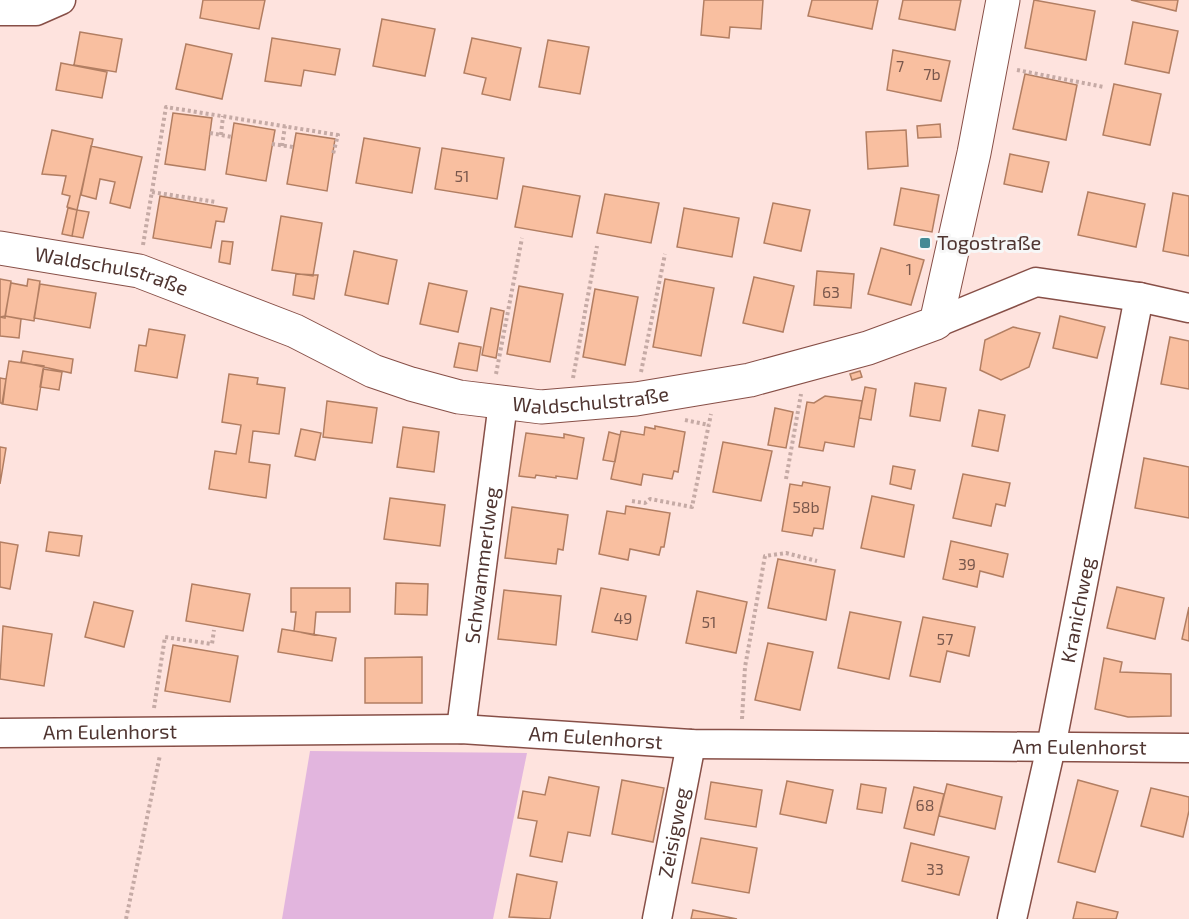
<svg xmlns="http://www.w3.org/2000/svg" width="1189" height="919" font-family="'Exo 2',sans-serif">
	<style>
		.green { fill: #e2b5de }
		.building { fill: #f9bfa0; stroke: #b27e62; stroke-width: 1.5 }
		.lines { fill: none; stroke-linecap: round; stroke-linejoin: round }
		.street-casing { stroke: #874f47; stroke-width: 31 }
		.secondary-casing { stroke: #874f47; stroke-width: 35 }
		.path { stroke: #c5aaa5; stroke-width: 4; stroke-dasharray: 3 3; stroke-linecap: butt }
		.street { stroke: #fff; stroke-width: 28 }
		.secondary { stroke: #fff; stroke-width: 33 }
		.poi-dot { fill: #448a95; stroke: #f7f7f7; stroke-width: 2 }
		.labels { text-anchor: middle; stroke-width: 6; stroke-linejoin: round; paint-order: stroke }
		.number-label { font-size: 16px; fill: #7a584d }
		.poi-label { font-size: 20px; fill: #4f3531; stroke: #f7f7f7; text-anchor: start }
		.street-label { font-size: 20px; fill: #4f3531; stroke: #f7f7f7 }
	</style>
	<rect width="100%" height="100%" fill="#fee3de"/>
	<path class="green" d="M310,751L527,753L493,919H282Z"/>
	<path class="building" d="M203,0H265L259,29L200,18Z
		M704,0H763L761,29L730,27L729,38L701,35Z
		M812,0H878L872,29L808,16Z
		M903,0H961L955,30L899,19Z
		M1034,0L1095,11L1086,60L1025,48Z
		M1131,0H1178L1176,11Z
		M382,19L435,29L425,76L373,66Z
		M1133,22L1178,31L1169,73L1125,64Z
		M80,32L122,39L116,72L74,65Z
		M272,38L340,49L335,75L304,70L301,86L265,81Z
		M472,38L521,48L510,100L482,94L486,78L464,73Z
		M548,40L589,47L580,94L539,87Z
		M186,44L232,54L222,99L176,89Z
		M893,50L950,61L941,101L887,90Z
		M61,63L107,72L102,98L56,90Z
		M1025,74L1077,85L1066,140L1013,129Z
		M1114,84L1161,94L1150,145L1103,135Z
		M173,113L212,118L205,170L165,164Z
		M234,123L275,130L266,181L226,174Z
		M940,124L941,137L918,138L917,126Z
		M52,130L93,139L77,210L67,207L70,196L62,194L66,176L42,174Z
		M906,130L908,166L868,169L866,132Z
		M296,133L335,139L327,191L287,184Z
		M364,138L420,148L412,193L356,183Z
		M91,146L142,157L130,208L110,203L115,182L100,179L96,199L81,195Z
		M442,148L504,158L497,199L435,189Z
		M1010,154L1049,162L1042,192L1004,184Z
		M523,186L580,196L572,237L515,227Z
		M901,188L939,195L932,232L894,225Z
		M1088,192L1145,204L1136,247L1078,235Z
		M1173,193L1189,196V256L1163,251Z
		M605,194L659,203L651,243L597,233Z
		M160,196L227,208L224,222L216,221L211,248L153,238Z
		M773,203L810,210L801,251L764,243Z
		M68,208L77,210L72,236L62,234Z
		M684,208L739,218L732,257L677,247Z
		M77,210L89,212L83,238L72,236Z
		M281,216L322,223L313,276L272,270Z
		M222,241L233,242L230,264L219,262Z
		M881,248L924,260L911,305L868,294Z
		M354,251L397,260L388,304L345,295Z
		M817,271L854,274L851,308L814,305Z
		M296,274L318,275L314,299L293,295Z
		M754,277L794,286L783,332L743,323Z
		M0,279L11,281L5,318L0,317Z
		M28,279L40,281L34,321L5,316L11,283L27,286Z
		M665,279L714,288L701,356L653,347Z
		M429,283L467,291L458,332L420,324Z
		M40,284L96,293L90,328L34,318Z
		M519,286L563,294L550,362L507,354Z
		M595,289L638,297L625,365L583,357Z
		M491,308L504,311L496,358L482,355Z
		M5,316L21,319L19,338L0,336V317Z
		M1060,316L1105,327L1097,358L1053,348Z
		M1013,327L1040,333L1029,367L1001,380L980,370L985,340Z
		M149,329L185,335L177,378L135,371L139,345L146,346Z
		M1170,337L1189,341V389L1161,384Z
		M459,343L481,347L477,371L454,367Z
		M23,351L73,359L71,373L21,362Z
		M9,361L44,366L37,410L2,404Z
		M43,369L62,372L59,390L40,387Z
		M860,371L862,377L852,380L850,374Z
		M229,374L258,378L257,384L285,388L279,434L253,431L249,462L270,465L266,498L209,489L215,451L236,454L241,425L222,422Z
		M0,378L6,379L3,403H0Z
		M915,383L946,388L940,421L910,416Z
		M865,387L876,389L871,420L859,418Z
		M825,396L862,401L854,447L825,442L823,451L799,447L807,402L814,403Z
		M327,401L377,408L372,443L323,437Z
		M775,408L793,412L786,448L768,445Z
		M979,410L1005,415L998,451L972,446Z
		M655,426L685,432L678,472L674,471L672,479L643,474L641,485L611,479L621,431L644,435L645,427L655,429Z
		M403,427L439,432L434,472L397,467Z
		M301,429L321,433L315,460L295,456Z
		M609,432L620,435L615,462L603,460Z
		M526,433L564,438V434L584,438L577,479L556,476V478L536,475L535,478L519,476Z
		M723,442L772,451L761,501L713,492Z
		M0,447L6,448L0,484Z
		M1144,458L1189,467V518L1135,508Z
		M893,466L915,470L911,489L890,484Z
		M963,474L1010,483L1005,506L996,504L991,526L953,518Z
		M803,482L830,487L823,529L814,528L812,536L782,531L790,484L802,486Z
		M872,496L914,505L904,557L861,548Z
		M390,498L445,505L440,546L384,539Z
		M626,506L670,513L664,547H661L659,555L630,549L628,560L599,554L607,511L625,514Z
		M512,507L568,515L563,550L558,549L556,564L505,558Z
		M49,532L82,536L79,556L46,551Z
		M951,541L1008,554L1003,577L980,571L977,587L943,579Z
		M0,542L18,545L10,589L0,587Z
		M778,559L835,570L826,620L768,608Z
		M396,583L428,584L427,615L395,614Z
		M192,584L250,594L243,631L186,621Z
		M1117,587L1164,598L1155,639L1107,628Z
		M291,588H350V612H316L314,635L294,631L296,612H291Z
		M601,588L646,596L637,640L592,632Z
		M504,590L561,596L556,645L498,639Z
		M697,591L747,602L736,653L686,643Z
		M94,602L133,611L124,647L85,637Z
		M1189,607V641L1182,639Z
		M850,612L901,622L889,679L838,668Z
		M923,617L975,627L969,656L947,651L940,682L910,676Z
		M3,626L52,634L44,686L0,679Z
		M282,629L336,638L332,661L278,652Z
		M768,643L813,652L800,710L755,700Z
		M173,645L238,656L230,702L165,691Z
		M422,657V703H365V658Z
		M1104,658L1122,662L1120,672L1171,674V716L1128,717L1095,709Z
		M549,777L599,787L590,836L568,832L562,862L530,856L537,821L518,818L523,791L545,795Z
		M622,780L664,788L653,842L612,834Z
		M1078,780L1118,791L1095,872L1058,862Z
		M787,781L833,790L826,823L780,814Z
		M711,782L762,790L756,827L705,819Z
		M861,784L886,788L882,813L857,809Z
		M947,784L1002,797L995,829L939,816Z
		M914,787L944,794L934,835L904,828Z
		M1151,788L1189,797V811L1183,837L1141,826Z
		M701,838L757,848L749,893L692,883Z
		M911,843L969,857L959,895L902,881Z
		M517,874L557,882L550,919L509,917Z
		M1077,902L1118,912L1116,919H1073Z
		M693,910L737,919H691Z"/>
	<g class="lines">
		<defs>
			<g id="street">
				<path d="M0,11H36L61,0"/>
				<path d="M936,323L1036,282L1139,297L1189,308"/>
				<path id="s1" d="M461,729L503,403"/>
				<path id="s2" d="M0,733L461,729L691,744L1189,748"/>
				<path id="s3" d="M657,919L691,744"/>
				<path id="s4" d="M1012,919L1051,747L1139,297"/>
			</g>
			<g id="secondary">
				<path id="s5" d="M0,248L139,271L295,331L373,371L411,384L459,397L541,407L636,399L750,380L868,348L936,323L974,153L1003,0"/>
			</g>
		</defs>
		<use href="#street" class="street-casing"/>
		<use href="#secondary" class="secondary-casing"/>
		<path class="path" d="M1017,70L1104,87
			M210,133L232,137
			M221,135L223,116
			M272,144L293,147
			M282,146L285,126
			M152,192L216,202
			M143,245L166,107L338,135L333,154
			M641,372L665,254
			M496,374L522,238
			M573,378L597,246
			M685,420L709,425
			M786,479L801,394
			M632,501L645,503L650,499L692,507L711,414
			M154,708L165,637L212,644L214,630
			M742,719L745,667L765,556L786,553L817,561
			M126,919L160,755"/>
		<use href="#street" class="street"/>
		<use href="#secondary" class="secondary"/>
	</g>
	<rect class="poi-dot" x="919" y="237" width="12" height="12" rx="3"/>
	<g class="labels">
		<g class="number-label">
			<text x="900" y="72">7</text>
			<text x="932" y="80">7b</text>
			<text x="462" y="182">51</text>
			<text x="909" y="275">1</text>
			<text x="831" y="298">63</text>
			<text x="806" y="513">58b</text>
			<text x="967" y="570">39</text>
			<text x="623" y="624">49</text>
			<text x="709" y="628">51</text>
			<text x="945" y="645">57</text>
			<text x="925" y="811">68</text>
			<text x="935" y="875">33</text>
		</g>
		<g class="poi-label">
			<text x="937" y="250">Togostraße</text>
		</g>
		<g class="street-label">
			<text dy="7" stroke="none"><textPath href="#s5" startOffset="114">Waldschulstraße</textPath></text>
			<text dy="7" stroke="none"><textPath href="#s5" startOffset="618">Waldschulstraße</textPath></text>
			<text dy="7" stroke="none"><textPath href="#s1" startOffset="165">Schwammerlweg</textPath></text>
			<text dy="7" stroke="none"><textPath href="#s4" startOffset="316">Kranichweg</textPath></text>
			<text dy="7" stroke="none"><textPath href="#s2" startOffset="110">Am Eulenhorst</textPath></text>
			<text dy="7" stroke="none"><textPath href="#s2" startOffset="596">Am Eulenhorst</textPath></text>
			<text dy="7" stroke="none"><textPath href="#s2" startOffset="1080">Am Eulenhorst</textPath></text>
			<text dy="7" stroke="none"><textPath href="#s3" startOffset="88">Zeisigweg</textPath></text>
		</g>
	</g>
</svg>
